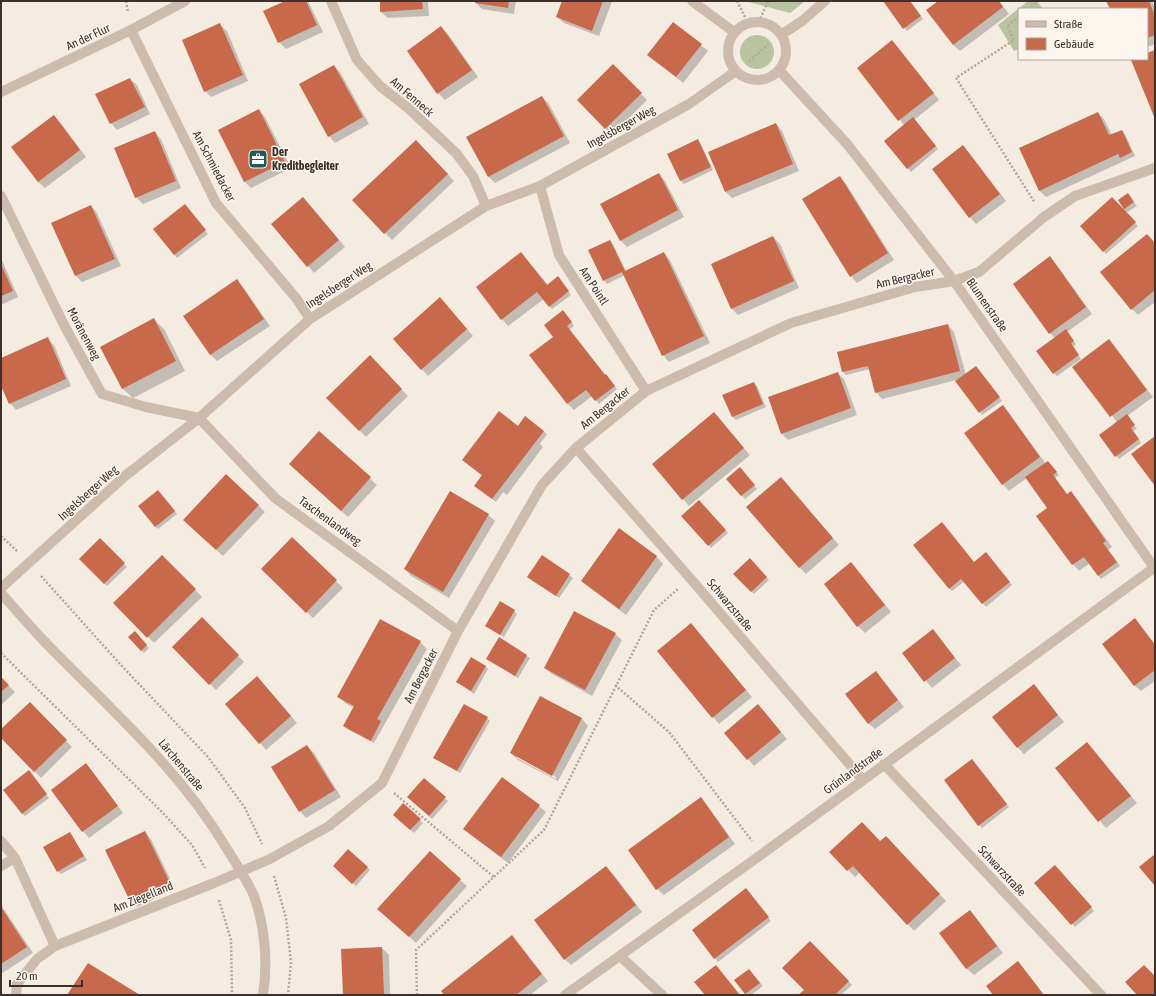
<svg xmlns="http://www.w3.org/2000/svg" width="1156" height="996" font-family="'Asap Condensed',sans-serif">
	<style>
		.green { fill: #b8c4a0 }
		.shadow { fill: #0003; fill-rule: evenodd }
		.building { fill: #c8694b }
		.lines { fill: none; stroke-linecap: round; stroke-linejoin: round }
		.path { stroke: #b9a596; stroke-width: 2.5; stroke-dasharray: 2 2; stroke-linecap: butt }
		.minor { stroke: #cdbbac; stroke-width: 10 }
		.tertiary { stroke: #cdbbac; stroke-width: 10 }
		.labels { text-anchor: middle; stroke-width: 3; stroke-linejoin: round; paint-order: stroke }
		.street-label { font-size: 12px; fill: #3b302b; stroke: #fbf5ee }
		.poi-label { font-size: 12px; font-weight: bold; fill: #3b302b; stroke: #fbf5ee; text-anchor: start }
	</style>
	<rect width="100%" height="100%" fill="#f4ebe1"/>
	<path class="green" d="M745,1H805L790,13Z
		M1028,1H1037L1043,9H1019V49L1014,51L998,25Z
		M740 52a17 17 0 1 1 34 0a17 17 0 1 1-34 0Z"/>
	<path class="shadow" d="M288,1H308L323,32L286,49L279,42L265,12Z
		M381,1H428L429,16L388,18L381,12Z
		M476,1H516L514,14L482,9L476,3Z
		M563,1H612L599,36L564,23L557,17Z
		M884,1H910L923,19L907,31Z
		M939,1H999L1009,14L960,51L953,45Z
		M1108,1H1152L1155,8V44L1147,47V9H1111Z
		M673,23L708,51L683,83L649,55Z
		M220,25L227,31L248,81L211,97L205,91Z
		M441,28L448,34L478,77L445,100L438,93L408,51Z
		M892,41L939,100L914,120L938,149L911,172L885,141L904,125L859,68Z
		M334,66L340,72L369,124L335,143L329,136Z
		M613,66L647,100L612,135L578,100Z
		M130,79L137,85L150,114L117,130L111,123Z
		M542,97L549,104L570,143L495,183L489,177L468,137Z
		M259,110L265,117L291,168L251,188L245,182L219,131Z
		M1098,113L1104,119L1112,135L1122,131L1125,134L1135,156L1046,197L1039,190Z
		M53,116L60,122L86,157L45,188L38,182L12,147Z
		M776,124L782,131L799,171L732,198L726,192L709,152Z
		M154,132L161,139L181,188L143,204L136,197Z
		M697,140L700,143L713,170L684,184L681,181L668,154Z
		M963,146L969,153L1006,201L976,224L970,217Z
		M422,147L454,181L392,240L353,200Z
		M659,174L665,181L684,217L627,247L620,240Z
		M840,177L846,184L894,260L857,283L851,276Z
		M1128,195L1137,206L1126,213L1138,226L1106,254L1081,226L1124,210L1119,201Z
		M310,205L345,247L314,273L273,224Z
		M91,206L97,213L121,266L82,282L76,276L52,223Z
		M188,208L208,234L177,258L155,229Z
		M1147,235L1155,243V302L1138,315L1132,309Z
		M773,237L780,244L799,288L738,315L732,309L712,265Z
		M610,241L613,244L626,271L664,253L670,260L710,343L669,362L663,355L625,275L607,284L604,280Z
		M521,253L548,285L561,281L571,295L552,309L544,299L508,326L502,319Z
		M1,258L18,297L1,305Z
		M1050,258L1056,264L1092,314L1067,332L1076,344L1073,347L1081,359L1057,376L1054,373L1055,338L1050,333Z
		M237,281L243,287L270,326L217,361L211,355L185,316Z
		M446,305L473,336L428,376L394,339Z
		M566,315L574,326L569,330L617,389L599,404L592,396L574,410L568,404L531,355L555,337Z
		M154,320L164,329L185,371L133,398L123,389L101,347Z
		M948,325L954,332L966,375L976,367L1002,401L982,415L960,379L882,399L876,392L870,369L846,375L843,372L838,353Z
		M47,339L54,345L71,386L16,410L10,403L1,384V359Z
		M1109,341L1115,347L1153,397L1127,416L1137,429L1133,431L1141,443L1119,459L1100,435L1117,422L1074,367Z
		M370,357L408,396L366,437L328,398Z
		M837,373L844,379L857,415L788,440L782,434L769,398Z
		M754,383L757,386L766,407L736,420L733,417L724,396Z
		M1002,406L1009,413L1046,464L1048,462L1051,465L1059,475L1055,478L1067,495L1071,492L1077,499L1112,547L1108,550L1120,566L1101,579L1090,563L1079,571L1073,564L1038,516L1049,508L1027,478L1009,491L1003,484Z
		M714,413L750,455L689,506L653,464Z
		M525,417L547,434L540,444L543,447L507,495L503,492L496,502L478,488L482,476L463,460L518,427Z
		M319,432L377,485L348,517L297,471Z
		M743,472L757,489L745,499L728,479Z
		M787,485L839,545L806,574L799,567Z
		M161,494L177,514L158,529L155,526Z
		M702,504L728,533L711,548L709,545Z
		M258,505L265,512L223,556L191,526Z
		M488,515L495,521L449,598L411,576L405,569Z
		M620,530L657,557L663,564L626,615L589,587L582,581Z
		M292,538L343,588L313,618L262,569Z
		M100,539L127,567L107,586L81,559Z
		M162,556L202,597L154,643L115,603Z
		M542,556L573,578L559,598L531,580Z
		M988,557L1012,585L986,607L965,581L952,591L949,588L974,563Z
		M750,560L769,580L754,594L734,574Z
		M851,563L891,612L865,633L858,626Z
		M514,611L517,614L504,637L490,628Z
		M202,619L244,662L216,690L173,647Z
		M1135,620L1155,644V681L1141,691L1134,685Z
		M933,630L961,665L932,688L903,653Z
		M697,631L752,697L719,724L658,652Z
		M135,632L149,648L144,653L130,637Z
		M615,634L622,640L592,696L552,674L545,668Z
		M499,639L530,658L518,678L488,659Z
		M420,642L427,649L374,743L347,729L344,726L354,708L345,703L338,696Z
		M485,666L488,669L474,694L457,682Z
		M876,672L904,707L875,729L868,723Z
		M1,678L15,692L1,705Z
		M263,684L297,723L266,750L260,743Z
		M1033,685L1064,722L1024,754L1017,747Z
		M541,697L582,719L588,726L558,781L518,760L511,753ZM517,756L556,777V779L517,758Z
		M30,703L72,747L41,778L1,736V731Z
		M764,712L787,739L754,766L725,733Z
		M487,718L490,721L460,773L435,758Z
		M1087,743L1137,803L1106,828L1056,768Z
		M307,746L314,753L341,797L306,818L300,811Z
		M972,760L1009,807L982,828L979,825Z
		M86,765L92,771L123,813L89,838L83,831Z
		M32,775L49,798L25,816L22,813Z
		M424,779L448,801L432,819L411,800Z
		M701,798L707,805L735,844L664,895L657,889Z
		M403,805L423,823L414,833L394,815Z
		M539,806L546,812L508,863L471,835L465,829Z
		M145,832L151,839L175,889L137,907L131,901L106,851Z
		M70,833L87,860L61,874L58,871Z
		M880,842L892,843L946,901L914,931L860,872L855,877L831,852Z
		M348,850L370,870L356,886L337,869Z
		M606,867L613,874L642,912L571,965L565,959Z
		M1058,869L1094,911L1075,927L1036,883Z
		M460,880L467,886L416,943L385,915Z
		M749,893L771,921L718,962L693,930Z
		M1,905L33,953L1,974Z
		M970,912L976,918L1003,953L974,975L967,969L941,933Z
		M512,937L548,981L530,995H446Z
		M810,942L852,985L841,995H799L805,990Z
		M382,948L389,955L390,995H344Z
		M749,970L763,986L751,995H747L736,980Z"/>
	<path class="building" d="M285,1H306L317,25L278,43L263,11Z
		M380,1H422L423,9L380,12Z
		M475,1H509L508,8L475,3Z
		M562,1H603L592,31L556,17Z
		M883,1H910L921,16L903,29Z
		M938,1H999L1003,7L953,45L926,10Z
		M1106,1H1149L1155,16V35L1147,38V9H1110Z
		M673,22L702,44L676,77L647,55Z
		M220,23L243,75L204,92L182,40Z
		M441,26L472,70L437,94L407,51Z
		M892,40L934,93L898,121L857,68Z
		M1155,50V119L1131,60L1147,59V53Z
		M613,64L642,93L605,129L577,100Z
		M334,65L363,117L328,137L299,84Z
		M130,78L145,107L110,124L95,94Z
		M542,96L564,136L488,177L466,137Z
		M259,109L285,162L244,182L218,130Z
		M1098,112L1109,135L1122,130L1132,152L1120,158L1118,154L1039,191L1019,148Z
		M54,115L80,150L38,182L11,147Z
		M913,117L936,146L907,169L884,141Z
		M776,123L793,164L725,192L708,152Z
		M155,131L176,181L135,198L114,148Z
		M698,139L711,167L680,181L667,154Z
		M416,140L448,174L384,234L352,200Z
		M963,145L1000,194L969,218L932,169Z
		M659,173L678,210L620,241L600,204Z
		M840,176L888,253L850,277L802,199Z
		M1128,193L1134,202L1124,209L1118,200Z
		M303,197L339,240L307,267L271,224Z
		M1112,197L1136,222L1103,252L1080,226Z
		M185,204L206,230L174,255L153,229Z
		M91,205L115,259L75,276L51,223Z
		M1147,234L1155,243V290L1131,310L1100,272Z
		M773,236L794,281L731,309L711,264Z
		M610,240L625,271L664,252L704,336L662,356L622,272L603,281L588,250Z
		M521,252L547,285L558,276L569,291L549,307L537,292L501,320L476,287Z
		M1050,256L1086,307L1049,334L1013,284Z
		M1,264L13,291L1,296Z
		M237,279L264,319L210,355L183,316Z
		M440,297L467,329L421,370L393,339Z
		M563,310L572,322L567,326L605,375L606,374L615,386L595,401L586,390L567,404L529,355L553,337L544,325Z
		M154,318L176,361L122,389L100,347Z
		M948,324L960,371L875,393L868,366L842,372L837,352Z
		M1066,329L1074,341L1071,343L1079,355L1053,374L1036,351Z
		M48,337L66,379L9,404L1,386V358Z
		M1109,339L1147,390L1110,417L1072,367Z
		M370,355L402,389L359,431L326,398Z
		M976,366L1000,397L979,413L955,381Z
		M838,372L851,408L781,434L768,397Z
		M754,382L763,404L732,417L722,395Z
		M1003,405L1040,457L1002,485L964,433Z
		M499,411L518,426L525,416L544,431L492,499L474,486L482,475L462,460Z
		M714,412L744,448L682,500L652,464Z
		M1127,414L1135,425L1131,428L1139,439L1115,457L1099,435Z
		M319,431L371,477L341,511L289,464Z
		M1155,436V486L1131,454Z
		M1048,461L1057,472L1053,475L1067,494L1071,491L1106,541L1103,543L1117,562L1098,576L1084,557L1072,565L1036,516L1047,508L1025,477Z
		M740,467L755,485L741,496L726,479Z
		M226,474L259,505L216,550L183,520Z
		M781,477L833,538L799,568L746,507Z
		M158,490L175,511L155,527L138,506Z
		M450,491L489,514L443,592L404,569Z
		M699,500L726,530L708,546L681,516Z
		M942,522L974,562L986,552L1010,582L982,604L961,579L949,589L913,545Z
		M619,528L657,556L619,609L581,581Z
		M292,537L337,580L306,613L261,569Z
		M100,538L125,563L104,584L79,559Z
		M162,555L196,589L147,638L113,603Z
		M542,555L570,574L556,596L527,577Z
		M750,558L767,577L751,592L733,574Z
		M851,562L885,605L857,627L824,584Z
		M500,601L515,610L500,635L485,626Z
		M574,611L616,633L585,690L544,668Z
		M202,617L239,655L209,685L172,647Z
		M1135,618L1155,645V670L1134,686L1102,644Z
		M380,619L421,641L377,719L381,721L371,741L343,726L354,706L337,697Z
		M691,623L746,690L712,718L657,651Z
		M933,629L955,658L924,682L902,653Z
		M135,631L147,645L141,651L128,637Z
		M499,637L527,655L515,676L486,659Z
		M471,657L486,666L471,691L456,682Z
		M876,671L898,700L868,724L845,694Z
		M257,676L291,716L259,744L225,704Z
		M1,677L9,685L1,692Z
		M1034,684L1058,715L1017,748L992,717Z
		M540,696L582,718L552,776L510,753Z
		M30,702L67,740L34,772L1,738V729Z
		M464,704L488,717L457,771L433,758Z
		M758,704L781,732L747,760L724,733Z
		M1087,742L1131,796L1098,822L1055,768Z
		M307,745L335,790L299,812L271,767Z
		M972,759L1007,804L978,826L944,780Z
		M86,763L118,806L82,832L51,790Z
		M29,770L47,794L22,814L3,790Z
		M502,777L540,805L501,857L463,829Z
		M424,778L446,797L429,816L407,797Z
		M701,797L729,837L656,890L628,850Z
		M403,803L421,819L410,830L393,815Z
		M862,822L880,841L886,836L940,894L907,925L853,866L847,871L829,852Z
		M145,831L170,883L130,901L105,850Z
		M70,832L84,856L57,872L43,847Z
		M348,849L368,867L352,884L333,866Z
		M430,851L461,879L409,937L377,909Z
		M1155,854V886L1139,867Z
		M1055,865L1092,907L1071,925L1034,883Z
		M606,866L636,905L564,960L534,920Z
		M746,888L769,917L714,959L692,930Z
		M1,907L27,947L1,964Z
		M970,910L997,946L966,969L939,933Z
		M512,935L542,974L516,995H444L441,991Z
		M810,941L849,981L835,995H798L804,990L782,968Z
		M382,947L384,995H343L341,949Z
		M1018,961L1044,995H993L986,986Z
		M88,963L140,995H67Z
		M716,965L740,995H705L694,982Z
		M1144,965L1155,976V995H1137L1125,982Z
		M749,969L760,983L745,994L734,980Z"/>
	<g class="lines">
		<path class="path" d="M126,1L128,12
			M737,1L745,17
			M1028,9L1038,1
			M1019,17L1007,26L1014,40L956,78L1035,203
			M759,22L768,1
			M749,61L768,45
			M1,536L17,551
			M41,576L120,664L208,757L245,808L262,844
			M1,653L162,812L192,845L205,868
			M615,685L669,732L752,841
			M394,793L495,878
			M274,876L286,918L291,962L288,995
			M219,900L231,940L232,995
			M417,995L416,950L544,830L654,610L678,589"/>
		<path class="minor" d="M331,1L357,60L380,86L408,108L456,153L473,176L486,206
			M692,1L734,32
			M728 51a29 29 0 1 1 58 0a29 29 0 1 1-58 0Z
			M131,30L216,203L296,298L310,319
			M781,35L802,21L825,1
			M779,70L847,144L954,281L1155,569
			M1,92L131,30L185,1
			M540,186L559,255L646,391
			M1,196L65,327L102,394L146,407L199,418L275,498L458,631
			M576,448L690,578L863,780
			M1,588L125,476L199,418L310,319L486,206L540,186L689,104L736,71
			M884,764L1101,995
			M1,841L15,858L55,946
			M1,866L15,858
			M620,956L662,995
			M16,995L17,984L37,959L55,946L214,883L270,859L329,826L382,783L458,631L542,485L576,448L646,391L791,323L915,287L954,281L979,272L1044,217L1075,196L1155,168
			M565,995L762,854L1155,567"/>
		<path class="tertiary" d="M1,593C15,609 29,625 43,640C109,708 178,767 227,849C236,864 247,880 254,896C265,926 268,963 263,995"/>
	</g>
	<defs>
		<symbol id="office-square" viewBox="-11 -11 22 22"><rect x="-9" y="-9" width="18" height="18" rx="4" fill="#1f5a5e" stroke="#fbf5ee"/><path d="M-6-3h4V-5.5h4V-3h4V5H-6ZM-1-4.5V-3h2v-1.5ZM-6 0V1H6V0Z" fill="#fff"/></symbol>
	</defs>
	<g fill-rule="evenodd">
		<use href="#office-square" x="247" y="148" width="22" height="22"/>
	</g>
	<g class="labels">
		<g class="street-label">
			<text transform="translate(88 37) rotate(-25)" y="4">An der Flur</text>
			<text transform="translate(412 97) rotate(41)" y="4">Am Fenneck</text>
			<text transform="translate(621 127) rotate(-29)" y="4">Ingelsberger Weg</text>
			<text transform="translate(214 166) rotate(62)" y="4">Am Schmiedacker</text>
			<text transform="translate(905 278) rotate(-13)" y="4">Am Bergacker</text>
			<text transform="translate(339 285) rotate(-33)" y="4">Ingelsberger Weg</text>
			<text transform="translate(594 286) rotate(57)" y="4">Am Pointl</text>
			<text transform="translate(987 305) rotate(55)" y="4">Blumenstraße</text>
			<text transform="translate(84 334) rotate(62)" y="4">Moränenweg</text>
			<text transform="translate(605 408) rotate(-39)" y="4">Am Bergacker</text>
			<text transform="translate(88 493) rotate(-42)" y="4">Ingelsberger Weg</text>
			<text transform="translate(330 521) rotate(36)" y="4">Taschenlandweg</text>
			<text transform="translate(730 605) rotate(50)" y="4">Schwarzstraße</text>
			<text transform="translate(421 676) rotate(-63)" y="4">Am Bergacker</text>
			<text transform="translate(181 765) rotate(50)" y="4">Lärchenstraße</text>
			<text transform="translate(853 771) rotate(-36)" y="4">Grünlandstraße</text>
			<text transform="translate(1002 871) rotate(47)" y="4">Schwarzstraße</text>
			<text transform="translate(143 897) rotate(-22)" y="4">Am Ziegelland</text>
		</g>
		<g class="poi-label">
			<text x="272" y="156">Der<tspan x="272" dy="14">Kreditbegleiter</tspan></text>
		</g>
	</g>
	<rect width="1156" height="996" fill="none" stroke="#3b302b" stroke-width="4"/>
	<rect x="1018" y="8" width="130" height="52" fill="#fbf5ee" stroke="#aea6a0"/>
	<rect x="1026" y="21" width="20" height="6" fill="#cdbbac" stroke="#aea6a0"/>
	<text x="1054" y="28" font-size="12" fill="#3b302b">Straße</text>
	<rect x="1026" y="38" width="20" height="12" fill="#c8694b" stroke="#aea6a0"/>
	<text x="1054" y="48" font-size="12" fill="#3b302b">Gebäude</text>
	<path d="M10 980v6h72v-6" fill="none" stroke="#3b302b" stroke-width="2"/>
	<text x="16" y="980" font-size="12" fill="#3b302b" stroke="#fbf5ee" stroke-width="3" paint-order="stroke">20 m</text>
</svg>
